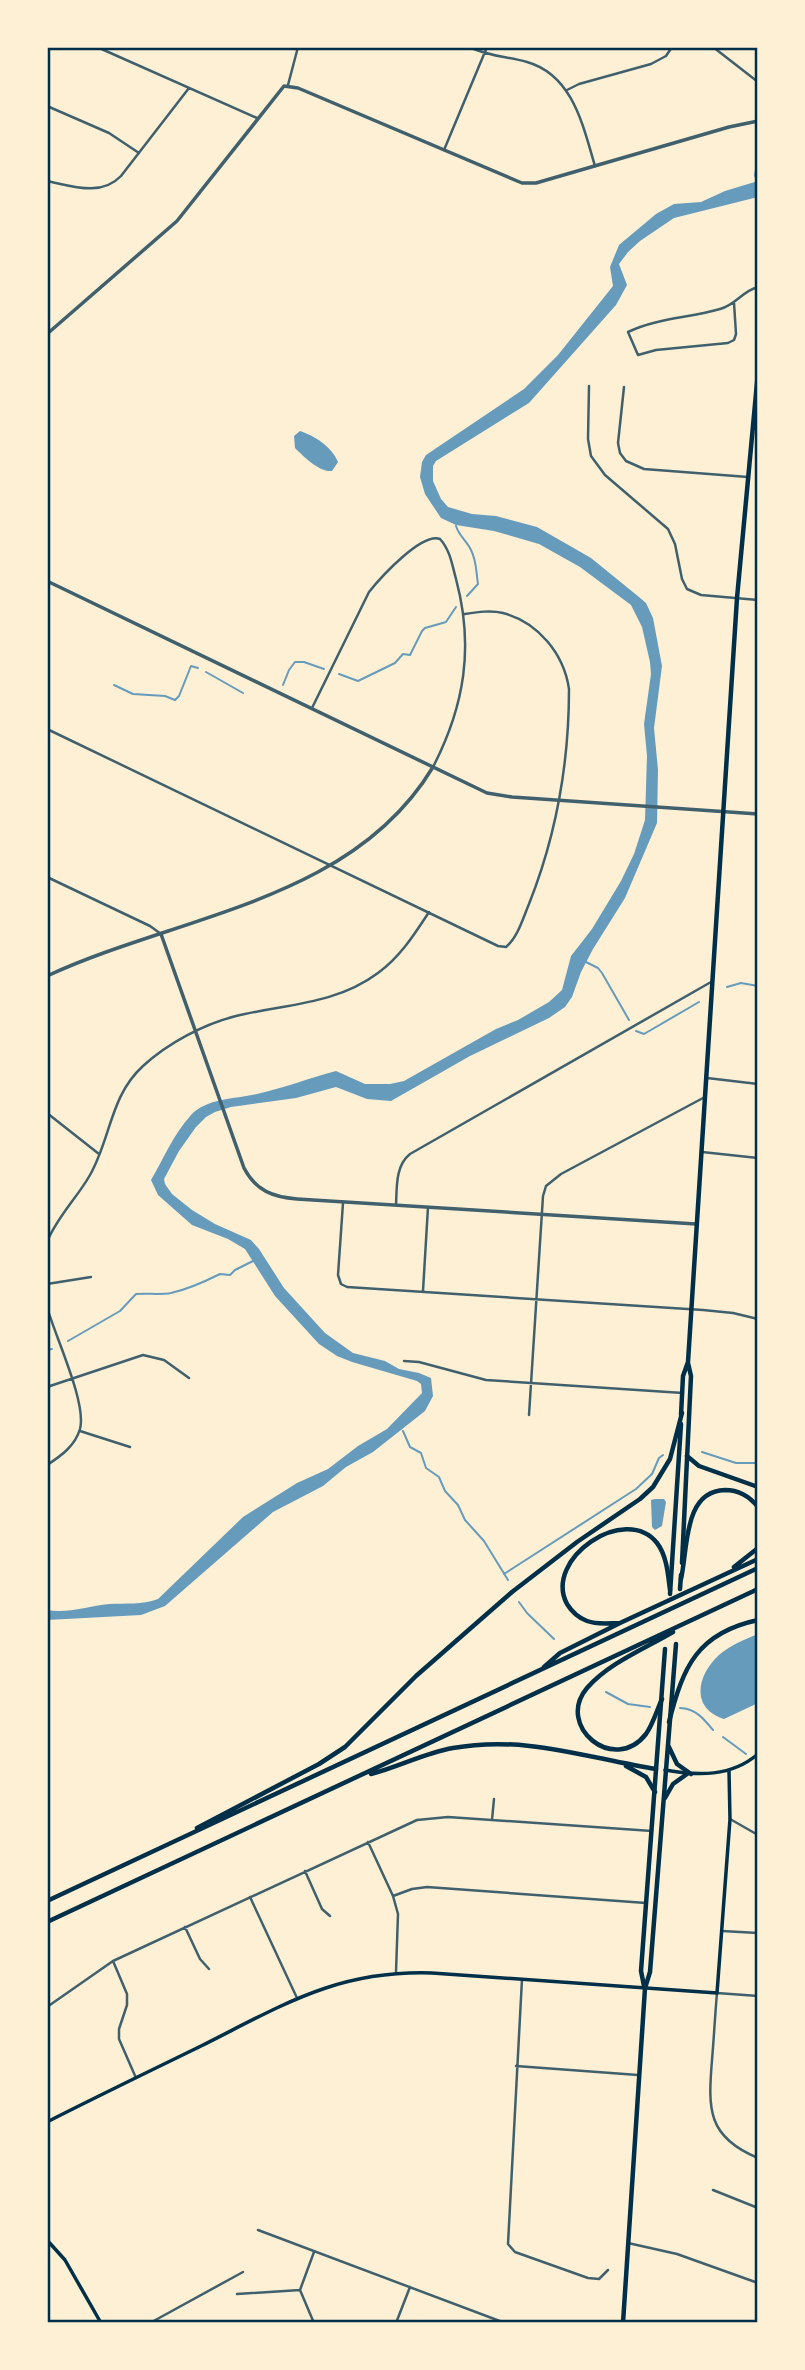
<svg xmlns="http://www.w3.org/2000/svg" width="805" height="2370" font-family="'DejaVu Sans',sans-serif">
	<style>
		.water { fill: #669bbc }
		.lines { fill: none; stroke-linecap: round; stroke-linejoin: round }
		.stream { stroke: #669bbc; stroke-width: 2 }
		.minor { stroke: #3f606c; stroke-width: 2.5 }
		.tertiary { stroke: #3f606c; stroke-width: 3.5 }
		.secondary { stroke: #003049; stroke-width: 3.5 }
		.primary { stroke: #003049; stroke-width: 4.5 }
		.motorway { stroke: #003049; stroke-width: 4.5 }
		.neatline { fill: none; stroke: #003049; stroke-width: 2.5 }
	</style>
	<rect width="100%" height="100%" fill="#fdf0d5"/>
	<path class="water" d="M758,181V197L674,218L640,241L628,252L619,264L627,285L616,305L529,403L436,461L433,466V481L441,499L448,507L472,514L496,516L537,527L591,558L639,597L646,603L653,618L662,666L654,728L658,770L657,823L625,898L593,949L581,972L572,997L565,1007L549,1018L470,1056L391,1101L367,1099L336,1087L296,1098L231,1107L215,1112L206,1117L196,1127L179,1151L164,1179L165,1184L172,1194L192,1210L215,1224L251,1240L259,1249L284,1288L325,1333L353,1353L385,1361L399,1369L419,1373L431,1378L433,1396L425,1411L373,1452L346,1467L323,1486L273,1512L165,1606L141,1615L47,1620V1610C67,1614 88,1606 109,1604C127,1603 141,1605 158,1599L243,1517L297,1483L328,1469L358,1446L387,1429L422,1393L421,1384L417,1381L352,1362L337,1356L319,1344L275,1296L245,1249L228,1239L192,1225L158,1195L151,1180C164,1158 173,1135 191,1115C207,1098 235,1099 257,1094C284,1088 309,1078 336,1071L365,1084H390L404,1081L496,1029L518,1020L549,1002L562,990L571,956L592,929L621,881L634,854L645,820L647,756L644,724L651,674L650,662L642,627L631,605L580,567L539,544L494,531L456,525L441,518L425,494L420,477L422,462L426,455L524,389L558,355L613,286L610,267L619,245L656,214L674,204L701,202L725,191Z
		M300,431C315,436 332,447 338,462L332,471C319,472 304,457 295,448L294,436Z
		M655,1499H664L666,1502L662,1526L655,1530L652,1527L651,1500Z
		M758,1634V1703L724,1719C690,1708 697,1675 719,1655C729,1646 745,1639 758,1634Z"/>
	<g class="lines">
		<path class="stream" d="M758,160L755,175L758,185
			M456,526C459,536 467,541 471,550C477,562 476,572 478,584L467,596
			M206,672L243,693
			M339,674L358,681L395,663L403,654L410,655L422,631L425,628L446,622L456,607
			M114,685L133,694L165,696L175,700L179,696L191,666L198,668
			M283,685L289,670L295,662H304L324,669
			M584,961L598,968L602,973L629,1020
			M727,987L741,983L758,986
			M636,1031L644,1034L699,1002
			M68,1341L120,1311L136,1294C147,1293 160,1295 171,1293C189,1289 204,1282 220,1274L230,1275L235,1270L255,1260
			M47,1350L52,1349
			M403,1431L410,1447L421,1453L426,1468L439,1477L445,1491L458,1505L465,1520L484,1541L508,1580
			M702,1452L736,1463H758
			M504,1574L636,1489L652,1474L659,1458L663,1455
			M519,1602L527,1613L554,1639
			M606,1692L628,1704L650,1707
			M680,1708C695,1708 704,1719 713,1730
			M723,1737L746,1754"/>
		<path class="minor" d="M97,47L257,118
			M469,47C491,57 505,56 527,62C573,75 583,126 595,166
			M713,47L758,82
			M288,85L298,47
			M567,90L579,84L651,64L666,56L672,47
			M47,106L109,133L139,153
			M444,150L487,47
			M47,181C72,186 101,197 121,176L189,88
			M734,303L736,334L734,340L728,343L656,350L638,355L628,332C657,318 690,318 720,309C736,305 742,291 758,287
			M589,386L588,439L591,456L605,475L668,529L675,544L682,579L687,589L701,595L758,600
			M624,387L618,443L620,453L626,461L644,469L748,477
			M312,708L369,592C381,577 422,532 440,539C450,550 452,564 456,579C474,646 465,705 433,767
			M47,729L498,946L506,947C518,937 523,918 529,904C556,836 569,763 569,689C564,654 538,622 503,613C491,610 478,612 465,614
			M47,877L150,926L161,934
			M707,1078L758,1084
			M47,1113L99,1154
			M702,1152L758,1158
			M343,1203L338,1275L341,1284L347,1287L703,1310L733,1313L758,1319
			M396,1205C397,1188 395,1166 410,1154L711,982
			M47,1242C57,1217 77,1198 90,1175C111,1138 110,1096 143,1066C168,1043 204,1024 236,1016C285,1004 335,1005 378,973C400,957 414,935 429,912
			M47,1284L91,1277
			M423,1291L428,1207
			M47,1307C55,1336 87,1403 80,1429C75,1446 61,1456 47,1465
			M404,1361L419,1362L486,1380L683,1393
			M47,1387L143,1355L164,1360L189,1378
			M529,1415L543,1196L546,1186L561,1174L703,1098
			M80,1431L130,1447
			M730,1819L758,1835
			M492,1820L494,1799
			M368,1842L393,1896L398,1914L396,1972
			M305,1871L322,1909L330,1916
			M393,1896L412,1889L427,1887L646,1903
			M250,1897L297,1998
			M185,1927L200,1959L209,1969
			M722,1931L758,1933
			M113,1961L127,1994V2005L119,2029V2039L136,2078
			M522,1979L508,2244L515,2252L588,2278L599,2279L608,2270
			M758,1996L717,1993C715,2015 714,2037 712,2060C708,2109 707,2137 758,2158
			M47,2007L113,1961L417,1820L448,1817L652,1831
			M516,2066L638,2075
			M713,2190L758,2208
			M258,2230L505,2323
			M628,2243L677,2254L758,2283
			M237,2294L300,2290
			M150,2323L243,2272
			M314,2323L300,2290L314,2252
			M396,2323L410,2287"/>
		<path class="tertiary" d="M47,334L177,221L284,86L298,88L522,183H536L729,127L758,121
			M47,581L487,793L512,797L758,814
			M161,934L244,1168C256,1191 273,1197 297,1199L696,1224
			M47,976C178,915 352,902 433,767"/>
		<path class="secondary" d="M665,1770C698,1776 731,1777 758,1754
			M47,2122C98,2096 150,2071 201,2046C283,2005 337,1970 432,1973L717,1993L730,1819L729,1771
			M47,2240L65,2260L101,2323"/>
		<path class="primary" d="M681,1415L683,1376L688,1362L737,598L758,372
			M682,1563L691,1376L688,1363
			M680,1589L681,1575
			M670,1594L681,1424
			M668,1745L677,1764L691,1774
			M665,1798L673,1784L687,1774
			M644,1986L641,1971L665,1649
			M623,2323L645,1988L650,1972L676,1644"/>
		<path class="motorway" d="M687,1456L699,1466L758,1487
			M734,1567L758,1548
			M681,1579C688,1549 683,1491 725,1490C739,1490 750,1497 758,1507
			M620,1623C609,1623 598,1625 587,1621C579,1618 572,1612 567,1604C543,1559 625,1503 657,1543C667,1556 668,1575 670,1590
			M544,1667L560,1653L620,1623L758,1559
			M662,1699C657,1710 653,1724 646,1734C614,1775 555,1726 587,1688C609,1663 644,1649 673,1632
			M669,1722C683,1667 697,1633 758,1620
			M626,1766L646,1777L655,1792
			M371,1774C399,1767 424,1753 453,1748C525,1735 587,1758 656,1769
			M197,1828L319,1764L345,1747L416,1676L512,1592L577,1542L640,1499L653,1487L670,1459L682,1413
			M47,1901L758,1568
			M47,1922L758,1589"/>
	</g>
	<rect width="805" height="2370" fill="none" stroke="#fdf0d5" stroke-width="98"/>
	<rect x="49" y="49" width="707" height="2272" class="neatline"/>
</svg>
